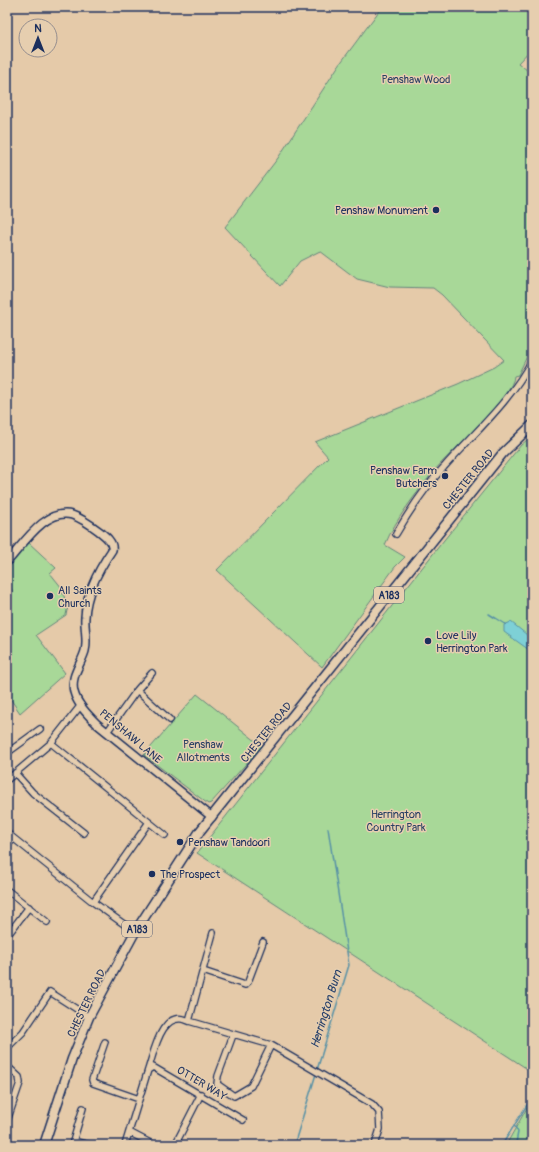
<svg xmlns="http://www.w3.org/2000/svg" width="539" height="1152" font-family="Pangolin,sans-serif">
	<style>
		.green { fill: #a8d898; stroke: #62847b }
		.water { fill: #7ed0d6; stroke: #5690a6 }
		.lines { fill: none; stroke-linecap: round; stroke-linejoin: round }
		.stream { stroke: #5690a6; stroke-width: 1.5 }
		.minor-casing { stroke: #1b2f5e; stroke-width: 8 }
		.tertiary-casing { stroke: #1b2f5e; stroke-width: 10 }
		.primary-casing { stroke: #1b2f5e; stroke-width: 11 }
		.minor { stroke: #e6ceaf; stroke-width: 5.5 }
		.tertiary { stroke: #e6ceaf; stroke-width: 7 }
		.primary { stroke: #e6ceaf; stroke-width: 8 }
		.poi-dot { fill: #1b2f5e; stroke: #e6ceaf; stroke-width: 1.5 }
		.labels { text-anchor: middle; stroke-width: 3; stroke-linejoin: round; paint-order: stroke }
		.shield { fill: #e6ceaf; stroke: #585f76; stroke-width: 1 }
		.shield-label { font-size: 10px; font-weight: bold; fill: #1b2f5e }
		.park-label { font-size: 11px; fill: #294064; stroke: #e6ceaf }
		.poi-label { font-size: 11px; fill: #1b2f5e; stroke: #e6ceaf; text-anchor: start }
		.street-label { font-size: 11px; fill: #1b2f5e; stroke: #e6ceaf }
		.water-label { font-size: 12px; font-style: italic; fill: #253f6a; stroke: #e6ceaf }
	</style>
	<rect width="100%" height="100%" fill="#e5caa9"/>
	<filter id="ink" filterUnits="userSpaceOnUse"><feTurbulence type="fractalNoise" baseFrequency=".025" numOctaves="2"/><feDisplacementMap in="SourceGraphic" scale="8" xChannelSelector="R" yChannelSelector="G"/><feConvolveMatrix kernelMatrix="1 2 1 2 8 2 1 2 1" color-interpolation-filters="sRGB"/></filter>
	<g filter="url(#ink)">
		<path class="green" d="M382,7H532V48L518,63L532,74V346L518,375L514,376C515,394 449,453 434,471C416,494 396,518 385,545L405,557L395,567L322,667L217,570L328,457L315,442L458,384L494,367L504,360L442,295L433,288L390,287L357,279L320,251L300,261L280,286L225,227L278,158L339,65Z
			M532,436V1072L197,853L444,540L521,445Z
			M28,542L56,568L50,573L62,588L61,589L68,606L66,615L36,635L65,673L20,713L7,694V595L13,592L7,581V568Z
			M197,694L262,746L211,803L208,804L144,755Z
			M532,1099V1145H506Z"/>
		<path class="water" d="M511,622L532,639V652L504,632V625Z"/>
		<g class="lines">
			<path class="stream" d="M489,614L505,624
				M317,1070L349,965L328,828
				M514,1125L518,1132L516,1143
				M294,1145L316,1074
				M502,1145L532,1097"/>
			<defs>
				<path id="minor" d="M396,534C410,510 425,487 444,467C475,432 510,402 532,360
					M137,690L170,720
					M107,732L137,690L152,673
					M51,743L165,835
					M7,753L40,729
					M15,773L33,793L84,833
					M7,780L51,743L81,705
					M7,833L93,902L135,932
					M7,845L14,839
					M7,890L47,922
					M93,902L149,822
					M10,932L29,907
					M213,933L189,1021L271,1045L372,1104L379,1112L380,1129L375,1145
					M203,971L245,985L248,982L263,942
					M233,1035L218,1076L217,1084L234,1096L251,1086L271,1045
					M105,1042L92,1080L93,1083L139,1099
					M7,1048L23,1032L50,992L89,1017
					M7,1066L19,1077L20,1083L7,1121
					M148,1070C154,1053 161,1008 189,1021
					M129,1132L154,1145
					M73,1141L89,1145
					M72,1145L83,1108
					M125,1145L148,1070L153,1067L243,1120
					M175,1145L201,1094"/>
				<path id="tertiary" d="M7,562C22,546 46,507 72,515C81,518 91,525 99,531C104,535 114,542 112,550C99,569 86,594 85,617C84,628 88,640 85,651C81,665 70,676 74,692C77,704 88,715 97,724L212,817"/>
				<path id="primary" d="M44,1145L72,1059L89,1017L135,932L200,831L503,453L532,425"/>
			</defs>
			<use href="#minor" class="minor-casing"/>
			<use href="#tertiary" class="tertiary-casing"/>
			<use href="#primary" class="primary-casing"/>
			<use href="#minor" class="minor"/>
			<use href="#tertiary" class="tertiary"/>
			<use href="#primary" class="primary"/>
		</g>
	</g>
	<g class="poi-dot">
		<circle cx="436" cy="210" r="4"/>
		<circle cx="445" cy="476" r="4"/>
		<circle cx="50" cy="596" r="4"/>
		<circle cx="428" cy="641" r="4"/>
		<circle cx="180" cy="842" r="4"/>
		<circle cx="152" cy="874" r="4"/>
	</g>
	<g class="labels">
		<g class="shield">
			<rect x="374" y="587" width="30" height="16" rx="3"/>
			<rect x="122" y="921" width="30" height="16" rx="3"/>
		</g>
		<g class="shield-label">
			<text x="389" y="599">A183</text>
			<text x="137" y="933">A183</text>
		</g>
		<g class="park-label">
			<text x="416" y="83">Penshaw Wood</text>
			<text x="203" y="748">Penshaw<tspan x="203" dy="13">Allotments</tspan></text>
			<text x="396" y="818">Herrington<tspan x="396" dy="13">Country Park</tspan></text>
		</g>
		<g class="poi-label">
			<text x="428" y="214" text-anchor="end">Penshaw Monument</text>
			<text x="437" y="474" text-anchor="end">Penshaw Farm<tspan x="437" dy="13">Butchers</tspan></text>
			<text x="58" y="594">All Saints<tspan x="58" dy="13">Church</tspan></text>
			<text x="436" y="639">Love Lily<tspan x="436" dy="13">Herrington Park</tspan></text>
			<text x="188" y="846">Penshaw Tandoori</text>
			<text x="160" y="878">The Prospect</text>
		</g>
		<g class="street-label">
			<text transform="translate(468 479) rotate(-51)" y="4">CHESTER ROAD</text>
			<text transform="translate(266 732) rotate(-51)" y="4">CHESTER ROAD</text>
			<text transform="translate(131 736) rotate(40)" y="4">PENSHAW LANE</text>
			<text transform="translate(86 1003) rotate(-64)" y="4">CHESTER ROAD</text>
			<text transform="translate(202 1083) rotate(31)" y="4">OTTER WAY</text>
		</g>
		<g class="water-label">
			<text transform="translate(326 1009) rotate(-73)" y="4">Herrington Burn</text>
		</g>
	</g>
	<rect width="539" height="1152" fill="none" stroke="#e6ceaf" stroke-width="24"/>
	<rect x="12" y="12" width="515" height="1128" fill="none" stroke="#1b2f5e" stroke-width="1.5" filter="url(#ink)"/>
	<g transform="translate(38 38)"><circle r="19" fill="#e6ceaf" stroke="#958e8f"/>
	<path d="M0-3L7 15L0 10L-7 15Z" fill="#1b2f5e"/>
	<text y="-6" font-size="11" font-weight="bold" text-anchor="middle" fill="#1b2f5e">N</text>
	</g>
</svg>
